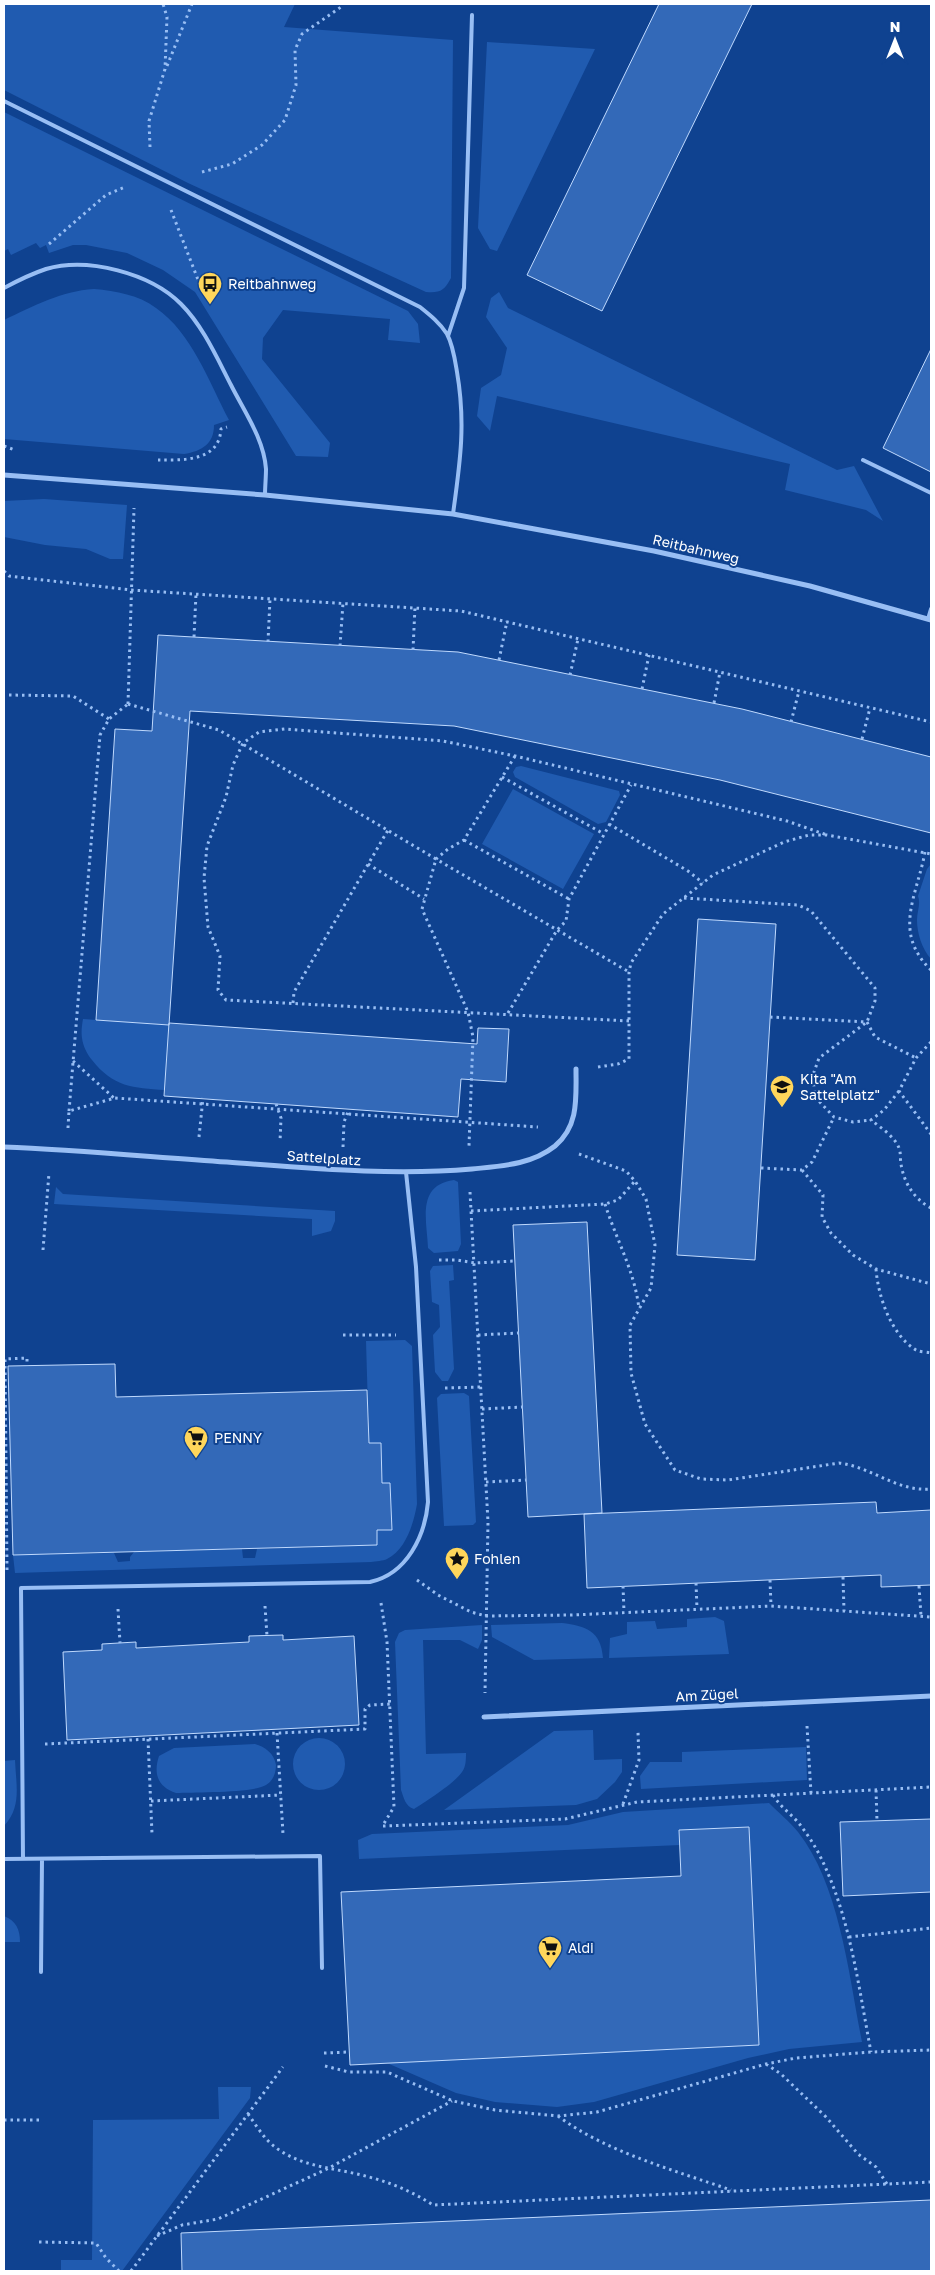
<svg xmlns="http://www.w3.org/2000/svg" width="935" height="2275" font-family="'Golos Text',sans-serif">
	<style>
		.green { fill: #205bb0 }
		.building { fill: #3369b8; stroke: #c0dafe }
		.lines { fill: none; stroke-linecap: round; stroke-linejoin: round }
		.path { stroke: #98bef4; stroke-width: 3; stroke-dasharray: 2.5 4; stroke-linecap: butt }
		.service { stroke: #98bef4; stroke-width: 4 }
		.minor { stroke: #98bef4; stroke-width: 5 }
		.labels { text-anchor: middle; stroke-width: 4; stroke-linejoin: round; paint-order: stroke }
		.poi-label { font-size: 14px; fill: #fff; stroke: #0f4290; text-anchor: start }
		.street-label { font-size: 14px; fill: #fff; stroke: #0f4290 }
	</style>
	<rect width="100%" height="100%" fill="#0f4290"/>
	<path class="green" d="M4,4H295L284,27L453,40L451,278C444,291 440,293 426,292L188,183L4,90Z
		M487,42L595,49L497,251L490,249L478,228Z
		M4,112L408,311L418,324L420,343L388,340L390,319L283,310L263,338L262,359L330,443L328,457L296,456L195,292L163,270L127,253L86,245H73L49,253L46,245L40,248L36,243L11,255L8,249L4,251Z
		M94,289C116,291 139,295 156,308C192,333 209,382 229,420L214,425C214,444 202,451 184,454L4,439V320C34,306 61,291 94,289Z
		M499,292L508,308L837,470L854,466L883,521L866,510L785,490L790,464L497,396L490,431L477,416L481,388L501,375L507,348L486,317L491,298Z
		M44,499L127,505L123,559H110L86,549L45,545L4,537V501Z
		M521,766L619,791L620,795L606,822L598,824L515,777L513,772L516,767Z
		M513,789L594,834L563,889L482,844Z
		M931,864V959C922,949 917,933 917,920C917,911 921,904 918,896L927,869Z
		M83,1019L169,1025L165,1090C133,1088 113,1087 92,1060C87,1054 83,1046 82,1038C81,1032 82,1025 83,1019Z
		M454,1180L458,1182L461,1244L458,1251L434,1253L428,1248C427,1221 416,1185 454,1180Z
		M56,1187L63,1194L335,1211V1221L331,1231L312,1236V1219L54,1204Z
		M453,1265L454,1280L449,1281L454,1369L448,1381H442L435,1372L433,1335L440,1327L439,1305L432,1302L430,1271L433,1266Z
		M405,1340L412,1346L417,1504C414,1522 406,1550 387,1559C383,1561 376,1561 371,1562L15,1573L13,1555L114,1553L118,1562L130,1561V1557L134,1552L242,1549L243,1558H255L257,1549L377,1545V1530H392L390,1484H371V1475H382L381,1443H369L366,1341Z
		M464,1393L469,1396L476,1522L473,1525L444,1526L437,1398L441,1394Z
		M715,1617L724,1621L729,1654L609,1658L610,1638L627,1634V1622L655,1621L657,1629L687,1627V1619Z
		M562,1623C586,1626 601,1631 603,1658L534,1660L492,1637L491,1625Z
		M482,1625V1640L478,1649L460,1640H423L426,1754L466,1753C466,1759 466,1767 462,1772C455,1783 425,1802 414,1809C405,1806 404,1798 401,1790L395,1642L399,1633L405,1630Z
		M593,1730L594,1760L622,1759V1772L615,1782L597,1799L576,1805L444,1810L554,1731Z
		M293 1764a26 26 0 1 1 52 0a26 26 0 1 1-52 0Z
		M255,1744C265,1747 274,1753 276,1765C276,1773 273,1781 266,1785C254,1793 194,1792 176,1793C158,1787 153,1774 159,1756L174,1748Z
		M806,1747L807,1780L641,1789L640,1776L650,1762H682V1752Z
		M15,1760C16,1785 22,1807 4,1826V1761Z
		M769,1803C778,1812 790,1822 798,1832C840,1885 849,1977 862,2042L789,2049L748,2058L594,2102L557,2107L495,2102L456,2093L387,2063L759,2045L749,1827L679,1830L680,1845L359,1859L358,1840L372,1834L568,1825L623,1812Z
		M4,1916C16,1921 20,1929 20,1942H4Z
		M218,2087H251L250,2098L122,2271H61V2260H92L93,2120L219,2119Z"/>
	<path class="building" d="M659,4H752L602,311L527,275Z
		M931,349V472L883,448Z
		M158,635L458,652L742,709L931,757V833L720,780L454,726L190,711L169,1025L96,1020L115,729L152,731Z
		M698,919L776,924L755,1260L677,1255Z
		M169,1023L477,1044L478,1028L509,1029L506,1082L461,1079L458,1117L164,1096Z
		M587,1222L602,1513L528,1517L513,1225Z
		M115,1364L116,1397L367,1390L369,1443H381L382,1483H390L392,1530H377V1545L13,1555L8,1366Z
		M876,1502L877,1513L931,1510V1585L881,1587V1575L587,1588L584,1514Z
		M283,1635V1640L354,1636L359,1725L67,1740L63,1652L102,1650V1644L136,1642V1648L249,1642V1636Z
		M931,1819V1892L843,1896L840,1822Z
		M749,1827L759,2045L350,2065L341,1892L681,1876L679,1830Z
		M931,2200V2271H182L181,2233Z"/>
	<g class="lines">
		<path class="path" d="M167,66L192,4
			M150,147L149,121L165,69L167,17L163,4
			M202,172L232,164L262,145L285,120L296,85L295,50L302,34L341,7
			M171,210L202,290
			M49,244L106,195L125,187
			M4,446L15,450
			M158,460C183,460 219,462 221,429L227,427
			M4,571L9,576L131,590L461,611L931,722
			M194,637L196,594
			M268,642L270,599
			M340,646L343,603
			M413,650L415,607
			M499,660L507,621
			M570,675L578,639
			M642,689L649,655
			M9,695L73,696L109,719
			M714,703L720,672
			M128,704L219,730L436,859L422,909L468,1012L473,1037L469,1146
			M128,704L134,508
			M791,722L799,691
			M862,739L870,708
			M515,756L464,840L448,849L436,859L629,972
			M502,777L604,834
			M609,824L688,871L703,883
			M464,840L569,899
			M925,852C917,896 892,932 931,970
			M368,864L424,899
			M684,898L798,905L811,911L875,988V1001L867,1022L819,1058L813,1075L815,1097L834,1117L853,1122L871,1120
			M293,1003L294,992L388,830
			M508,1013L557,930L566,921L569,899L631,785
			M770,1017L867,1022
			M629,1021L226,1000L218,990L220,956L208,927L204,878L207,846L226,797L233,765L243,743L259,732L285,729L443,741L515,756L787,821L827,835
			M867,1022L875,1037L916,1058
			M931,1042L916,1058L899,1091L931,1134
			M73,1061L114,1098
			M598,1067L618,1064L629,1059V972L631,963L663,914L713,875L784,842L809,835H827L931,854
			M899,1091L884,1110L871,1120C880,1127 895,1137 899,1148C901,1153 900,1159 901,1164C904,1183 914,1199 931,1208
			M276,1104L281,1118L280,1142
			M69,1111L100,735L109,719L128,704
			M68,1128L69,1111L115,1098L538,1127
			M199,1137L203,1098
			M343,1147L344,1122L349,1109
			M579,1154L626,1171L635,1181L646,1199L655,1245L651,1288L630,1325L631,1373L645,1424L675,1470L701,1479L728,1480L839,1463C872,1467 897,1492 931,1489
			M761,1168L802,1170L812,1162L834,1117
			M802,1170L823,1195L822,1217L831,1233L853,1255L876,1269L931,1284
			M470,1192L488,1522L485,1693
			M605,1204C616,1239 635,1272 639,1309
			M471,1211L605,1204L618,1200L635,1181
			M43,1250L49,1173
			M439,1260H457L475,1263L515,1261
			M876,1269C878,1296 891,1335 916,1350C920,1352 927,1352 931,1353
			M343,1335H396
			M478,1335L519,1333
			M445,1388L481,1387
			M482,1409L523,1407
			M486,1482L526,1480
			M7,1570L5,1359L27,1358V1366
			M843,1577L844,1611
			M417,1580L438,1595L471,1612L486,1616L572,1615L771,1606L931,1617
			M770,1580L771,1606
			M696,1583L697,1609
			M623,1586L624,1612
			M919,1586L921,1616
			M381,1603L387,1642L394,1807L383,1825
			M265,1606L267,1636
			M118,1609L120,1643
			M807,1726L811,1793
			M277,1733L283,1834
			M148,1739L152,1834
			M45,1744L365,1729V1709L370,1705L390,1704
			M876,1790L877,1821
			M773,1795C781,1808 793,1815 801,1826C807,1834 813,1843 818,1852C850,1914 858,1984 871,2052
			M151,1801L281,1795
			M623,1804L639,1760L638,1732
			M383,1826L565,1819L637,1802L931,1787
			M849,1937L931,1928
			M324,2053L349,2052
			M766,2064L781,2074L826,2117L858,2154L876,2167L887,2184
			M325,2066L349,2072H387L453,2101L495,2110L558,2116L597,2112L766,2064L796,2058L871,2052L931,2050
			M248,2114C256,2125 264,2139 275,2147C302,2168 338,2168 369,2177C392,2183 413,2192 433,2205L931,2182
			M558,2116C604,2151 676,2171 731,2190
			M4,2120H40
			M157,2236L182,2225L218,2219L327,2169L452,2101
			M39,2242L96,2243L106,2258L119,2271
			M131,2271L283,2067"/>
		<path class="service" d="M4,101L420,307C430,315 440,323 447,334C453,345 455,360 457,372C466,424 460,463 453,514
			M4,288C17,281 31,274 46,269C88,257 150,273 181,304C203,326 217,358 231,385C244,411 264,439 266,469C266,477 265,487 265,495
			M448,336L464,288L472,15
			M863,460L931,493
			M928,619L931,609
			M4,1859L320,1856L322,1968
			M23,1859L21,1588L370,1582C407,1574 425,1536 428,1502L416,1267L406,1172
			M41,1972L42,1859"/>
		<path class="minor" d="M4,475L265,495L453,514L654,551L810,586L931,620
			M4,1147C78,1150 152,1157 227,1162C309,1168 390,1176 472,1169C501,1166 531,1165 555,1146C579,1126 576,1098 576,1069
			M484,1717L931,1696"/>
	</g>
	<defs>
		<symbol id="bus-pin" viewBox="-11 -11 22 30"><path d="M0 17L-7.5 6A9.5 9.5 0 1 1 7.5 6Z" fill="#ffd65b" stroke="#0f4290"/><path d="M-5-6H5V4H4V6H2V4H-2V6H-4V4H-5ZM-3.5-4V0h7V-4ZM-3.5 1.2v1.5H-2V1.2ZM2 1.2v1.5H3.5V1.2Z" fill="#111"/></symbol>
		<symbol id="school-pin" viewBox="-11 -11 22 30"><path d="M0 17L-7.5 6A9.5 9.5 0 1 1 7.5 6Z" fill="#ffd65b" stroke="#0f4290"/><path d="M0-5L7-2L0 1L-7-2ZM-4 1L0 2.5L4 1V4Q0 6-4 4Z" fill="#111"/></symbol>
		<symbol id="supermarket-pin" viewBox="-11 -11 22 30"><path d="M0 17L-7.5 6A9.5 9.5 0 1 1 7.5 6Z" fill="#ffd65b" stroke="#0f4290"/><path d="M-6-5.5h2.5l.6 2H6L4.5 2H-2.5L-4.4-4H-6ZM-1.5 3.2a1.3 1.3 0 1 0 .1 0ZM3 3.2a1.3 1.3 0 1 0 .1 0Z" fill="#111"/></symbol>
		<symbol id="sight-pin" viewBox="-11 -11 22 30"><path d="M0 17L-7.5 6A9.5 9.5 0 1 1 7.5 6Z" fill="#ffd65b" stroke="#0f4290"/><path d="M0-6L1.8-2.2L6-1.7L2.9 1.2L3.7 5.4L0 3.3L-3.7 5.4L-2.9 1.2L-6-1.7L-1.8-2.2Z" fill="#111"/></symbol>
	</defs>
	<g fill-rule="evenodd">
		<use href="#bus-pin" x="196" y="270" width="28" height="38"/>
		<use href="#school-pin" x="768" y="1073" width="28" height="38"/>
		<use href="#supermarket-pin" x="182" y="1424" width="28" height="38"/>
		<use href="#sight-pin" x="443" y="1545" width="28" height="38"/>
		<use href="#supermarket-pin" x="536" y="1934" width="28" height="38"/>
	</g>
	<g class="labels">
		<g class="poi-label">
			<text x="228" y="289">Reitbahnweg</text>
			<text x="800" y="1084">Kita "Am<tspan x="800" dy="16">Sattelplatz"</tspan></text>
			<text x="214" y="1443">PENNY</text>
			<text x="474" y="1564">Fohlen</text>
			<text x="568" y="1953">Aldi</text>
		</g>
		<g class="street-label">
			<text transform="translate(696 549) rotate(13)" y="5">Reitbahnweg</text>
			<text transform="translate(324 1158) rotate(4)" y="5">Sattelplatz</text>
			<text transform="translate(707 1695) rotate(-3)" y="5">Am Zügel</text>
		</g>
	</g>
	<rect width="935" height="2275" fill="none" stroke="#ffffff" stroke-width="10"/>
	<g transform="translate(895 40)" stroke="#0f4290" stroke-width="4" paint-order="stroke">
	<path d="M0-4L9 19L0 12L-9 19Z" fill="#ffffff"/>
	<text y="-8" font-size="14" font-weight="bold" text-anchor="middle" fill="#ffffff">N</text>
	</g>
</svg>
